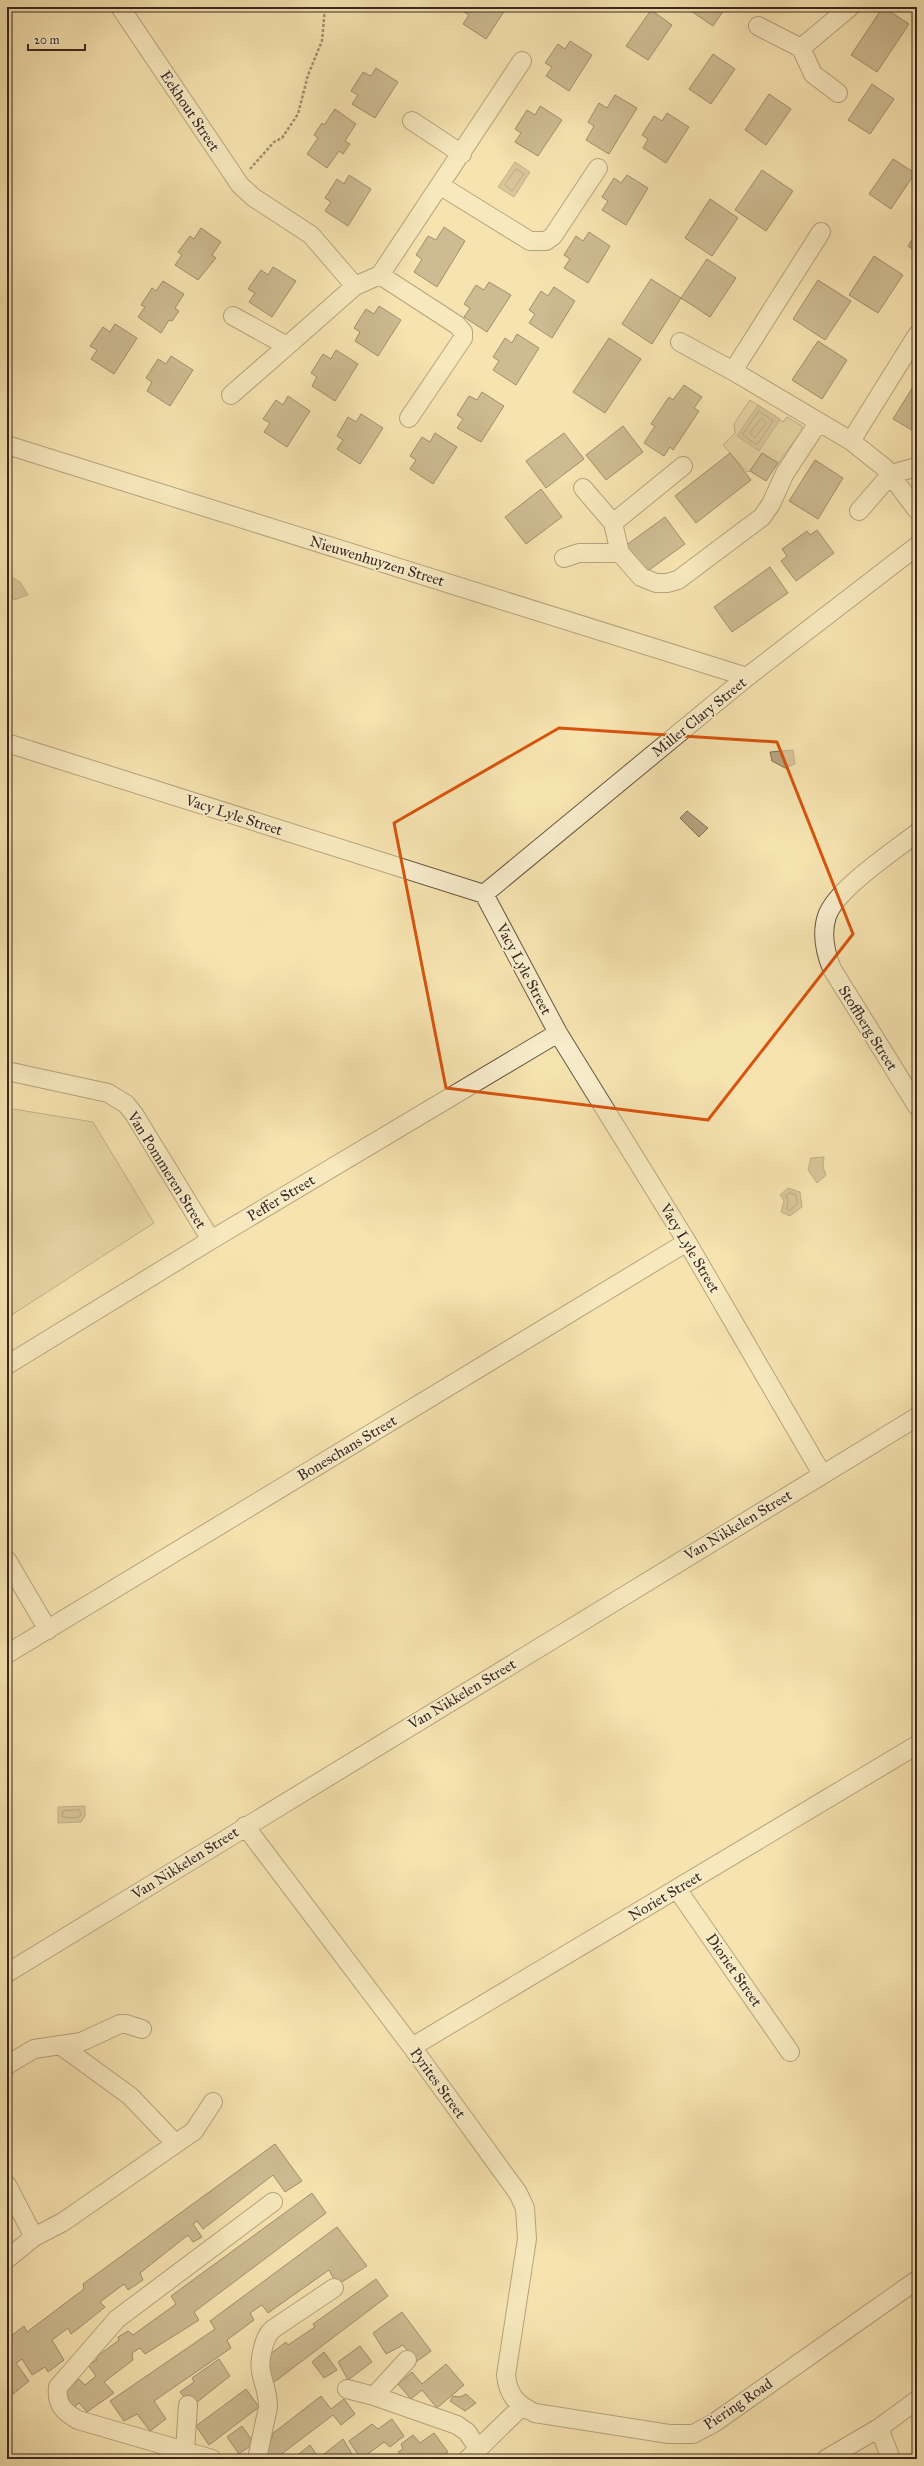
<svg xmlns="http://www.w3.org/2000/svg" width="924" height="2466" font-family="'IM FELL Great Primer',serif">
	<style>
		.green { fill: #d5c397; stroke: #88765b }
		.water { fill: #b5a37f; stroke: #847259 }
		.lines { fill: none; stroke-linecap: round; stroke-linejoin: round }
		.shore { stroke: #78664f; stroke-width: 1 }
		.building { fill: #9b896a; stroke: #3a281f }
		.minor-casing { stroke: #695743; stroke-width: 20 }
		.path { stroke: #3a281f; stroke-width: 2.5; stroke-dasharray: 3 2; stroke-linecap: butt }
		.minor { stroke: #f8edcc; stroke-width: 18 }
		.marked { fill: none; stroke: #d7540e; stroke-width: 3; stroke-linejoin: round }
		.labels { text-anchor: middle; stroke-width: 3.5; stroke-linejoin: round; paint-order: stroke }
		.street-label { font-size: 15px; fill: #3a281f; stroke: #f8edcc }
	</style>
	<rect width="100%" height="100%" fill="#f5e3b0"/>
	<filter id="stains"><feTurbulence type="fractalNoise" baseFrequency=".005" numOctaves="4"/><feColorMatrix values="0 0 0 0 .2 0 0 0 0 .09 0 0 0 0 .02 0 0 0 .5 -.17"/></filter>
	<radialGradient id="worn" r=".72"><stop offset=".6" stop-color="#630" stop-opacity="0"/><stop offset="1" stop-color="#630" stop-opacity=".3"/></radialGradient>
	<path class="green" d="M750,400L783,422L787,417L802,426V431L778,463L762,453L750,471L747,472L723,445L735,433L734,424Z
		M7,1108L93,1122L154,1223L7,1318Z"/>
	<path class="water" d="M515,162L530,172L514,197L498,187Z
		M758,405L780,419L759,451L737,436Z
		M9,575L21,583L28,595L14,600L7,589V577Z
		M793,750L795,764L785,768L772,761L770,752Z
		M687,811L708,828L699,837L680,818Z
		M824,1157L823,1167L826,1175L817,1183L808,1170L811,1158Z
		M788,1188L800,1192L802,1207L790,1216L781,1212L784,1201L780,1195Z
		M85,1806V1816L81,1822L58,1823V1807Z"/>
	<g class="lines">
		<path class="shore" d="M516,169L524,174L512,191L505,185Z
			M759,411L773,421L757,445L743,435Z
			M762,418L766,423L755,438L750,433Z
			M790,1193L796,1195L797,1204L789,1211L787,1209L788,1201L786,1196Z
			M79,1810L81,1814L78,1818L62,1817L63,1811Z"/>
	</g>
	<path class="building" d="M465,7H507L486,39L463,24L469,15L462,11Z
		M694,7H726L713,26L691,11Z
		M771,7H782L779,12Z
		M883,7L909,24L877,72L851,55Z
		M651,10L672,25L648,60L626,46Z
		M570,41L592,55L569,91L546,76L552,67L545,63L558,44L565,49Z
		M713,54L735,69L711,104L689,89Z
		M376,68L398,82L375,118L352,104L358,95L351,91L363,72L371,76Z
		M872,84L894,99L870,134L848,120Z
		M769,94L791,109L766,145L745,130Z
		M615,95L637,108L609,154L586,140L594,126L588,122L599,103L607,108Z
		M540,106L562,120L538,156L515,142L521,133L515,129L527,110L535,115Z
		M335,109L356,124L345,141L350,144L343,154L339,151L327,168L307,154L318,138L314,135L322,123L324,125Z
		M667,113L689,127L666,163L643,148L648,139L642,135L654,116L662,121Z
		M893,159L915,173L891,209L869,194Z
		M762,170L793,191L766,231L735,210Z
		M349,175L371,189L348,226L325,211L331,202L325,198L337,179L344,184Z
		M627,175L648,188L626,225L602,210L608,201L602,197L614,178L621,183Z
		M710,199L738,218L712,256L685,238Z
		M444,227L465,241L437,287L414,272L422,259L416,255L428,236L436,240Z
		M201,228L221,242L212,255L216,258L198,280L175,265L182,255L178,252L190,236L194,239Z
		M589,232L610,246L588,283L564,268L570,259L564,255L576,236L583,241Z
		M917,232V252L908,246Z
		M874,256L903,275L878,313L849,295Z
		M707,259L736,278L710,317L681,298Z
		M273,267L296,281L272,317L249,302L255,293L248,289L261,270L268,275Z
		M651,279L681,298L652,344L622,324Z
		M818,280L851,301L825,340L793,319Z
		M163,281L184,294L175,308L179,311L172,321L169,320L161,333L138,317L145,307L141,305L152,288L156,291Z
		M489,282L511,295L487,332L464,317L470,308L464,304L476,285L484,290Z
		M554,287L575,301L552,338L529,323L535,314L529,310L541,291L548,296Z
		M379,306L401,320L378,356L355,341L360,332L354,328L366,309L374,314Z
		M115,324L137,338L114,374L91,359L97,350L90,346L103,327L110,332Z
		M517,334L539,348L516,385L493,370L499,361L493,357L505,338L512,343Z
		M609,338L641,359L605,413L573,392Z
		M818,341L847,360L822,399L792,380Z
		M336,350L358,364L335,401L312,386L317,377L311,373L323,354L331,359Z
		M171,356L193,370L170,406L147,391L152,382L146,378L158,359L166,364Z
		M916,382H917V433L893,419Z
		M684,385L702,397L694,408L699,411L673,450L670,447L664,456L644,443L655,426L651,424L669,397L673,400Z
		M482,392L504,406L481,442L457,428L463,419L457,415L469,396L477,400Z
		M288,396L310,411L287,447L264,432L270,423L263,419L276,400L283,405Z
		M361,414L383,428L360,464L337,449L343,440L337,436L348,417L356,422Z
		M623,426L643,452L606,480L586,455Z
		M435,433L457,447L433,484L410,469L416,460L410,456L422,437L430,442Z
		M564,433L584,459L546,488L526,461Z
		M730,453L751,480L696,523L675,496Z
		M762,453L778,463L766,481L750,471Z
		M815,460L843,478L818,519L789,501Z
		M541,489L562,517L526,544L505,517Z
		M665,517L685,544L645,573L625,546Z
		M817,530L834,553L796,581L781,561L787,556L782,549L807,531L810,535Z
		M770,567L788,593L732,632L714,607Z
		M275,2144L302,2181L285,2192L273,2175L203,2229L197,2221L193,2224L202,2237L193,2242L188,2235L140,2273L143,2280L128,2290L124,2284L100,2302L105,2307L79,2328L71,2334L68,2328L52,2340L64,2360L48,2372L45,2367L32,2375L22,2359L16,2363L29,2381L13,2394L7,2385V2339L24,2326L27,2332L84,2289L83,2284Z
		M312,2193L326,2213L194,2312L199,2320L145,2354L140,2348L132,2353L133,2360L104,2382L114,2393L87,2412L79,2403L72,2409L60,2395L79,2379L85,2385L96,2376L88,2365L97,2360L95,2358L119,2340L118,2337L128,2331L133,2335L176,2304L171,2296Z
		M337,2227L367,2266L337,2285L329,2270L268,2313L262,2305L250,2313L254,2320L227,2340L231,2348L154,2401L166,2419L150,2431L137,2414L124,2421L110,2401L215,2329L210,2321Z
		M376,2279L388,2296L273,2383L265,2358L286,2342L288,2345L315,2327L313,2324Z
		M402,2312L431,2351L416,2362L403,2345L386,2354L373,2333Z
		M360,2346L372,2362L348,2380L338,2362Z
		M324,2352L337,2370L324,2378L312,2362Z
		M219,2359L230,2376L192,2406L180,2392L194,2382L192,2378Z
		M446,2364L464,2385L437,2408L422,2390L411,2399L398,2384L412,2372L422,2384Z
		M246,2389L259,2407L209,2445L196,2426Z
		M466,2394L476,2403L465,2411L450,2401L453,2396L460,2397Z
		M321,2396L331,2409L344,2399L355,2414L341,2425L333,2415L275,2459H268L262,2447L272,2438V2434Z
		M392,2419L404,2436L390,2447L384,2442L361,2459L349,2441L372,2424L378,2429Z
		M242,2426L254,2443L239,2454L227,2437Z
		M434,2433L448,2452L438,2459H396L401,2456L398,2452L403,2449L401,2444L413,2435L420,2443Z
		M343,2439L355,2459H298L296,2456L310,2445L319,2458Z"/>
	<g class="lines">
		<defs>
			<path id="minor" d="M120,7L240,185L253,197L311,235L355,286
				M758,26L801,48L850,7
				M801,48L813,74L838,93
				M412,121L462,154
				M441,186L530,241H546L553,236L598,168
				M821,232L733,371L851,441L885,468L917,510
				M380,275L457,325L463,332V338L409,418
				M233,316L287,346L355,286L380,275L522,61
				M680,342L733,371
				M231,395L287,346
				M851,441L917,335
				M7,445L747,677
				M683,466L613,523L620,553L641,577L656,583H667L678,580L762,517L771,504L785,473L818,423
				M583,488L613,523
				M859,511L891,474L917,467
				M564,558L579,553H620
				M7,743L484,894L558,1033L687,1242L822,1474
				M917,833C894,851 836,889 827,916C821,934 825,952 832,969L917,1106
				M484,894L747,677L917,546
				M7,1071L108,1093L126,1104L134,1114L211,1240
				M7,1365L211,1240L558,1033
				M7,1560L48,1630
				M7,1654L687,1242
				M245,1826L412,2047L518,2193L525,2208L527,2239L506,2375C508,2395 517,2405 535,2413L669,2434H693L714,2423L917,2280
				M677,1889L790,2052
				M7,1973L917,1417
				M60,2045L130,2096L175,2143
				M412,2047L917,1745
				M7,2065L34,2049L81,2042L120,2024H126L142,2029
				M7,2185L34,2237L7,2259
				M34,2237L63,2222L194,2131L213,2102
				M347,2389L374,2396L457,2425L467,2432L478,2448
				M374,2396L407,2360
				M879,2428L891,2459
				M185,2451L188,2405
				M212,2459L78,2420C64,2412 56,2405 58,2387L117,2319L273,2202
				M257,2459L268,2407C268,2382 255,2375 263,2348C265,2340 267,2334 273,2329L334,2288
				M468,2459L521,2407
				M826,2459L879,2428L917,2400"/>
		</defs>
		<use href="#minor" class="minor-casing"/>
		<path class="path" d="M250,169L274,142L282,138L298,114L308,75L322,41L325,7"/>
		<use href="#minor" class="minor"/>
	</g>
	<path d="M0 0H924V2466H0ZM559,728L777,742L853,934L708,1120L446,1088L394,823Z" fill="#f5e3b0" fill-opacity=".55" fill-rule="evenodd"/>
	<path class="marked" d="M559,728L777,742L853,934L708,1120L446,1088L394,823Z"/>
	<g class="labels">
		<g class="street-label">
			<text transform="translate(190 111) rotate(56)" y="5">Eekhout Street</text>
			<text transform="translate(377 561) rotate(17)" y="5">Nieuwenhuyzen Street</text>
			<text transform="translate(699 717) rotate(-39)" y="5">Miller Clary Street</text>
			<text transform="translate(234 815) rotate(18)" y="5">Vacy Lyle Street</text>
			<text transform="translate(524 969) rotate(62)" y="5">Vacy Lyle Street</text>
			<text transform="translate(868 1028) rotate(58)" y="5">Stoffberg Street</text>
			<text transform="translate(167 1170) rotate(58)" y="5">Van Pommeren Street</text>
			<text transform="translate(281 1198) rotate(-31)" y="5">Peffer Street</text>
			<text transform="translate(690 1248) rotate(59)" y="5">Vacy Lyle Street</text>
			<text transform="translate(347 1448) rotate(-31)" y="5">Boneschans Street</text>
			<text transform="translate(738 1525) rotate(-31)" y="5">Van Nikkelen Street</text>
			<text transform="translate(462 1694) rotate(-31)" y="5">Van Nikkelen Street</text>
			<text transform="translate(185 1863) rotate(-32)" y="5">Van Nikkelen Street</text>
			<text transform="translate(665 1896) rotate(-31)" y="5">Noriet Street</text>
			<text transform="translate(734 1970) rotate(55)" y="5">Dioriet Street</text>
			<text transform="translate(438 2083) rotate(54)" y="5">Pyrites Street</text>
			<text transform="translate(738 2404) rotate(-34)" y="5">Piering Road</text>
		</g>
	</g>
	<rect width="924" height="2466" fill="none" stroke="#f5e3b0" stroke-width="24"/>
	<rect x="8" y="8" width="908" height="2450" fill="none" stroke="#3a281f" stroke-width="2"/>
	<rect x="12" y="12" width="900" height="2442" fill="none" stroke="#3a281f"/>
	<path d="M28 44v6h57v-6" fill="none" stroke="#3a281f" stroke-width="2"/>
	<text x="34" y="44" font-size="12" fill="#3a281f" stroke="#f8edcc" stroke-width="3" paint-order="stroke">20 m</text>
	<rect width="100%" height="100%" filter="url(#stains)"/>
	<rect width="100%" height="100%" fill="url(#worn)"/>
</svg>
